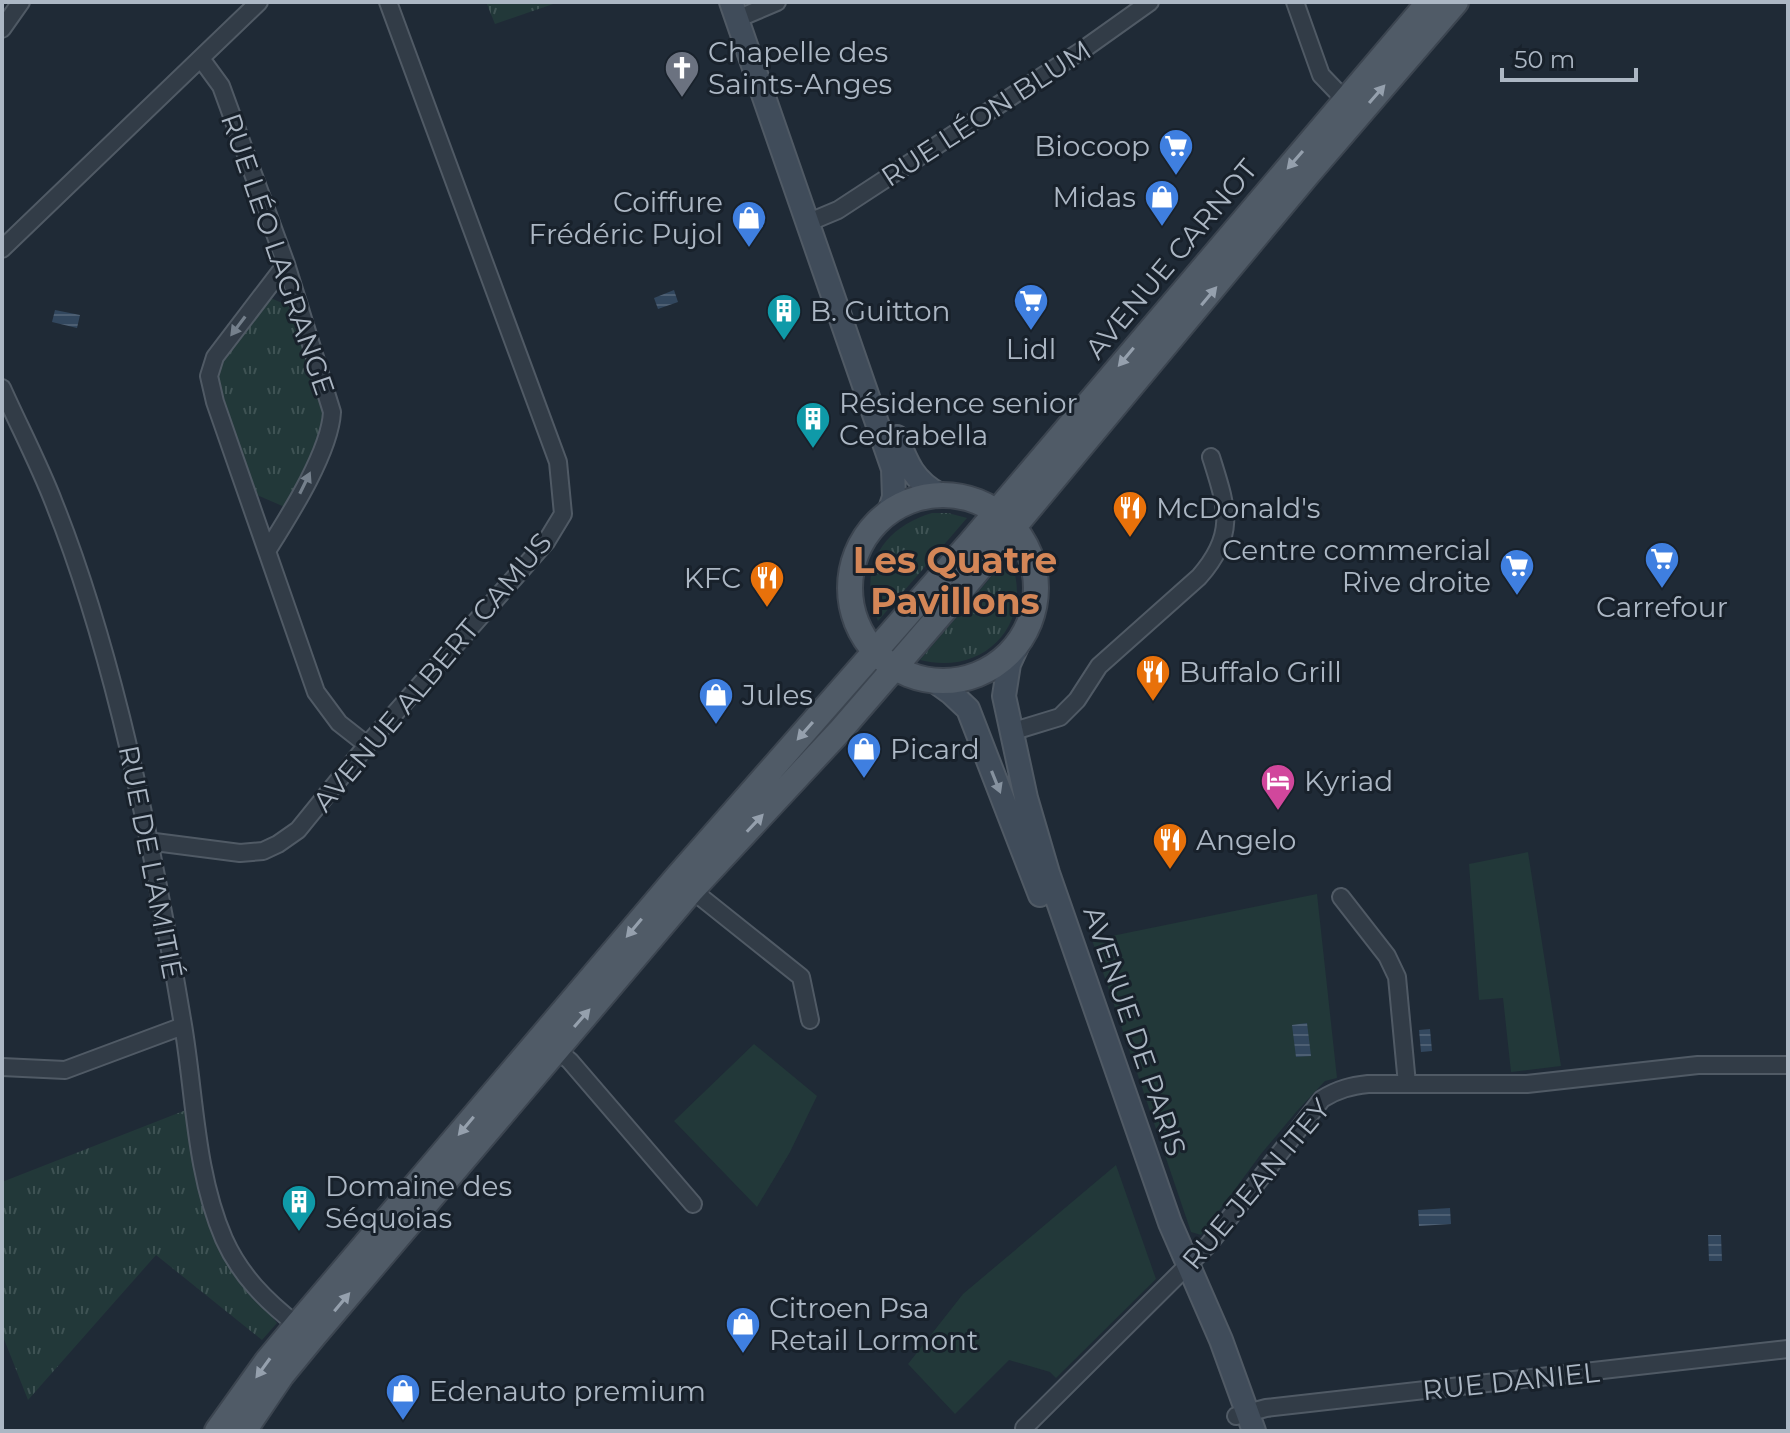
<svg xmlns="http://www.w3.org/2000/svg" width="1790" height="1433" font-family="Montserrat,sans-serif">
	<style>
		.grass { fill: url(#grass-tufts) }
		.garden { fill: #223839 }
		.water { fill: url(#water-rules) }
		.lines { fill: none; stroke-linecap: round; stroke-linejoin: round }
		.street-casing { stroke: #505a65; stroke-width: 20 }
		.secondary-casing { stroke: #505a65; stroke-width: 26 }
		.primary-casing { stroke: #3c4550; stroke-width: 28 }
		.street { stroke: #323c47; stroke-width: 16 }
		.secondary { stroke: #404c5a; stroke-width: 22 }
		.primary { stroke: #505b67; stroke-width: 24 }
		.oneway { fill: #95a0ad }
		.oneway2 { fill: #75808c }
		.oneway3 { fill: #86929f }
		.labels { text-anchor: middle; stroke-width: 6; stroke-linejoin: round; paint-order: stroke }
		.poi-label { font-size: 28px; fill: #acb7c4; stroke: #18212b; text-anchor: start }
		.street-label { font-size: 28px; fill: #acb7c4; stroke: #18212b }
		.district-label { font-size: 36px; font-weight: bold; fill: #d48657; stroke: #18212b }
	</style>
	<defs>
		<pattern id="grass-tufts" width="24" height="20" patternUnits="userSpaceOnUse" patternTransform="scale(2)"><rect width="24" height="20" fill="#223839"/><path d="M3 7l-1-3M5 7V3M7 7l1-3M15 17l-1-3M17 17v-4M19 17l1-3" fill="none" stroke="#3f5354"/></pattern>
		<pattern id="water-rules" width="6" height="5" patternUnits="userSpaceOnUse" patternTransform="scale(2)"><rect width="6" height="5" fill="#32475e"/><path d="M0 2.5h6" fill="none" stroke="#4d5f73"/></pattern>
	</defs>
	<rect width="100%" height="100%" fill="#1f2a36"/>
	<path class="grass" d="M486,2H559L495,24Z
		M266,296L289,306L325,404V414L320,440L287,508L257,495L219,396C212,355 243,327 266,296Z
		M932,513H948L967,518L878,621C857,570 881,528 932,513Z
		M1009,556C1037,620 987,677 920,660Z
		M186,1110L201,1195L228,1265L277,1323L262,1340L156,1255L28,1400L2,1334V1182Z"/>
	<path class="garden" d="M1528,852L1561,1066L1511,1072L1503,998L1479,1000L1469,864Z
		M1317,894L1337,1078L1325,1081L1297,1111L1261,1154L1201,1235L1191,1232L1092,940Z
		M754,1044L817,1096L790,1152L757,1207L674,1121Z
		M1116,1165L1156,1279L1056,1378L1050,1372L1009,1360L955,1414L908,1364L963,1294Z"/>
	<path class="water" d="M674,290L678,302L658,309L654,298Z
		M55,310L80,315L77,328L52,322Z
		M1307,1023L1311,1056L1296,1057L1292,1025Z
		M1430,1029L1432,1051L1421,1052L1419,1030Z
		M1450,1208L1451,1224L1419,1226L1418,1210Z
		M1708,1235H1721L1722,1261H1709Z"/>
	<g class="lines">
		<defs>
			<path id="street" d="M1295,2L1321,75L1345,100
				M737,19L777,2
				M2,29L21,2
				M202,60L221,86L286,264L332,412C330,452 289,516 267,551
				M807,223L838,210L1084,49L1150,2
				M2,249L259,2
				M286,264L215,357L209,376L215,402L316,692L339,723L367,745
				M2,388C19,426 39,464 54,503C82,573 103,645 121,717C146,818 166,923 183,1025C195,1096 195,1172 224,1239C240,1275 266,1301 297,1325
				M1011,732L1060,717L1077,700L1099,666L1199,577C1237,534 1227,508 1211,457
				M147,841L240,853L263,851L278,844L298,830L367,745L546,542L563,514L558,462L388,2
				M692,890L801,977L810,1020
				M1341,897L1387,956L1397,977L1407,1084
				M556,1049L570,1061L693,1204
				M2,1067L65,1070L183,1026
				M1236,1416L1266,1408L1788,1349
				M1024,1428L1209,1244L1322,1099C1338,1089 1351,1086 1368,1084H1527L1698,1065H1788"/>
			<path id="secondary" d="M731,2L893,469L894,497L889,512
				M897,437C907,464 914,481 940,495
				M1019,642L1009,664L1004,696L1026,798L1048,873L1170,1223L1221,1340L1254,1431
				M933,680L951,693L968,709L1040,895"/>
			<path id="primary" d="M850 588a93 93 0 1 1 186 0a93 93 0 1 1-186 0Z
				M217,1431L267,1361L297,1325L677,877L971,542L1429,2
				M244,1431L282,1375L314,1336L692,890L839,732L959,593L1308,174L1456,2"/>
		</defs>
		<use href="#street" class="street-casing"/>
		<use href="#secondary" class="secondary-casing"/>
		<use href="#primary" class="primary-casing"/>
		<use href="#street" class="street"/>
		<use href="#secondary" class="secondary"/>
		<use href="#primary" class="primary"/>
	</g>
	<defs><path id="oneway-solid" d="M-6-.8H1V-3.2L6.5 0L1 3.2V.8H-6Z" transform="scale(2)"/></defs>
	<g class="oneway">
		<use href="#oneway-solid" transform="translate(1377 94) rotate(-49)"/>
		<use href="#oneway-solid" transform="translate(1295 160) rotate(131)"/>
		<use href="#oneway-solid" transform="translate(1209 296) rotate(-50)"/>
		<use href="#oneway-solid" transform="translate(1126 357) rotate(130)"/>
		<use href="#oneway-solid" transform="translate(805 731) rotate(131)"/>
		<use href="#oneway-solid" transform="translate(755 823) rotate(-47)"/>
		<use href="#oneway-solid" transform="translate(634 928) rotate(130)"/>
		<use href="#oneway-solid" transform="translate(582 1018) rotate(-49)"/>
		<use href="#oneway-solid" transform="translate(466 1126) rotate(130)"/>
		<use href="#oneway-solid" transform="translate(342 1302) rotate(-50)"/>
		<use href="#oneway-solid" transform="translate(263 1368) rotate(126)"/>
	</g>
	<g class="oneway2">
		<use href="#oneway-solid" transform="translate(238 326) rotate(127)"/>
		<use href="#oneway-solid" transform="translate(305 483) rotate(-64)"/>
	</g>
	<use class="oneway3" href="#oneway-solid" transform="translate(996 782) rotate(68)"/>
	<defs>
		<symbol id="church-pin" viewBox="-11 -11 22 30"><path d="M0 17L-7.5 6A9.5 9.5 0 1 1 7.5 6Z" fill="#6b7280" stroke="#18212b"/><path d="M-1.2-6h2.4v3.5h3.3v2.4h-3.3V6h-2.4V-.1h-3.3v-2.4h3.3Z" fill="#fff"/></symbol>
		<symbol id="supermarket-pin" viewBox="-11 -11 22 30"><path d="M0 17L-7.5 6A9.5 9.5 0 1 1 7.5 6Z" fill="#3f7fe0" stroke="#18212b"/><path d="M-6-5.5h2.5l.6 2H6L4.5 2H-2.5L-4.4-4H-6ZM-1.5 3.2a1.3 1.3 0 1 0 .1 0ZM3 3.2a1.3 1.3 0 1 0 .1 0Z" fill="#fff"/></symbol>
		<symbol id="shop-pin" viewBox="-11 -11 22 30"><path d="M0 17L-7.5 6A9.5 9.5 0 1 1 7.5 6Z" fill="#3f7fe0" stroke="#18212b"/><path d="M-5-2.5h2.3a2.7 3.5 0 0 1 5.4 0H5L5.5 6h-11ZM-1.5-2.5h3a1.5 2.3 0 0 0-3 0Z" fill="#fff"/></symbol>
		<symbol id="building-pin" viewBox="-11 -11 22 30"><path d="M0 17L-7.5 6A9.5 9.5 0 1 1 7.5 6Z" fill="#0f9aa8" stroke="#18212b"/><path d="M-4-6H4V6H1V3H-1V6H-4ZM-2.5-4.3h1.7v1.8h-1.7ZM.8-4.3h1.7v1.8H.8ZM-2.5-1h1.7V.8h-1.7ZM.8-1h1.7V.8H.8Z" fill="#fff"/></symbol>
		<symbol id="restaurant-pin" viewBox="-11 -11 22 30"><path d="M0 17L-7.5 6A9.5 9.5 0 1 1 7.5 6Z" fill="#e8710a" stroke="#18212b"/><path d="M-5-6h1v4h1v-4h1v4h1v-4h1v5L-1.5 .5V6h-2V.5L-5-1ZM5-6V6H3V1.5H1.5Q1.5-4 5-6Z" fill="#fff"/></symbol>
		<symbol id="hotel-pin" viewBox="-11 -11 22 30"><path d="M0 17L-7.5 6A9.5 9.5 0 1 1 7.5 6Z" fill="#d1479c" stroke="#18212b"/><path d="M-6-4.5h1.5V1H6V5H4.5V3h-9V5H-6ZM-4 0a1.8 1.8 0 1 1 3.6 0ZM.5 0V-2.5h3Q6-2.5 6 0Z" fill="#fff"/></symbol>
	</defs>
	<g fill-rule="evenodd">
		<use href="#church-pin" x="662" y="48" width="40" height="54"/>
		<use href="#supermarket-pin" x="1156" y="126" width="40" height="54"/>
		<use href="#shop-pin" x="1142" y="177" width="40" height="54"/>
		<use href="#shop-pin" x="729" y="198" width="40" height="54"/>
		<use href="#supermarket-pin" x="1011" y="281" width="40" height="54"/>
		<use href="#building-pin" x="764" y="291" width="40" height="54"/>
		<use href="#building-pin" x="793" y="399" width="40" height="54"/>
		<use href="#restaurant-pin" x="1110" y="488" width="40" height="54"/>
		<use href="#supermarket-pin" x="1642" y="539" width="40" height="54"/>
		<use href="#supermarket-pin" x="1497" y="546" width="40" height="54"/>
		<use href="#restaurant-pin" x="747" y="558" width="40" height="54"/>
		<use href="#restaurant-pin" x="1133" y="652" width="40" height="54"/>
		<use href="#shop-pin" x="696" y="675" width="40" height="54"/>
		<use href="#shop-pin" x="844" y="729" width="40" height="54"/>
		<use href="#hotel-pin" x="1258" y="761" width="40" height="54"/>
		<use href="#restaurant-pin" x="1150" y="820" width="40" height="54"/>
		<use href="#building-pin" x="279" y="1182" width="40" height="54"/>
		<use href="#shop-pin" x="723" y="1304" width="40" height="54"/>
		<use href="#shop-pin" x="383" y="1371" width="40" height="54"/>
	</g>
	<g class="labels">
		<g class="poi-label">
			<text x="708" y="62">Chapelle des<tspan x="708" dy="32">Saints-Anges</tspan></text>
			<text x="1150" y="156" text-anchor="end">Biocoop</text>
			<text x="1136" y="207" text-anchor="end">Midas</text>
			<text x="723" y="212" text-anchor="end">Coiffure<tspan x="723" dy="32">Frédéric Pujol</tspan></text>
			<text x="810" y="321">B. Guitton</text>
			<text x="1031" y="359" text-anchor="middle">Lidl</text>
			<text x="839" y="413">Résidence senior<tspan x="839" dy="32">Cedrabella</tspan></text>
			<text x="1156" y="518">McDonald's</text>
			<text x="1491" y="560" text-anchor="end">Centre commercial<tspan x="1491" dy="32">Rive droite</tspan></text>
			<text x="741" y="588" text-anchor="end">KFC</text>
			<text x="1662" y="617" text-anchor="middle">Carrefour</text>
			<text x="1179" y="682">Buffalo Grill</text>
			<text x="742" y="705">Jules</text>
			<text x="890" y="759">Picard</text>
			<text x="1304" y="791">Kyriad</text>
			<text x="1196" y="850">Angelo</text>
			<text x="325" y="1196">Domaine des<tspan x="325" dy="32">Séquoias</tspan></text>
			<text x="769" y="1318">Citroen Psa<tspan x="769" dy="32">Retail Lormont</tspan></text>
			<text x="429" y="1401">Edenauto premium</text>
		</g>
		<g class="street-label">
			<text transform="translate(986 113) rotate(-33)" y="10">RUE LÉON BLUM</text>
			<text transform="translate(278 254) rotate(71)" y="10">RUE LÉO LAGRANGE</text>
			<text transform="translate(1171 259) rotate(-50)" y="10">AVENUE CARNOT</text>
			<text transform="translate(432 672) rotate(-50)" y="10">AVENUE ALBERT CAMUS</text>
			<text transform="translate(151 862) rotate(79)" y="10">RUE DE L'AMITIÉ</text>
			<text transform="translate(1135 1031) rotate(71)" y="10">AVENUE DE PARIS</text>
			<text transform="translate(1256 1184) rotate(-50)" y="10">RUE JEAN ITEY</text>
			<text transform="translate(1511 1381) rotate(-6)" y="10">RUE DANIEL</text>
		</g>
		<g class="district-label">
			<text x="955" y="573">Les Quatre<tspan x="955" dy="41">Pavillons</tspan></text>
		</g>
	</g>
	<rect width="1790" height="1433" fill="none" stroke="#acb7c4" stroke-width="8"/>
	<path d="M1502 68v12h134v-12" fill="none" stroke="#acb7c4" stroke-width="4"/>
	<text x="1514" y="68" font-size="24" fill="#acb7c4" stroke="#18212b" stroke-width="6" paint-order="stroke">50 m</text>
</svg>
